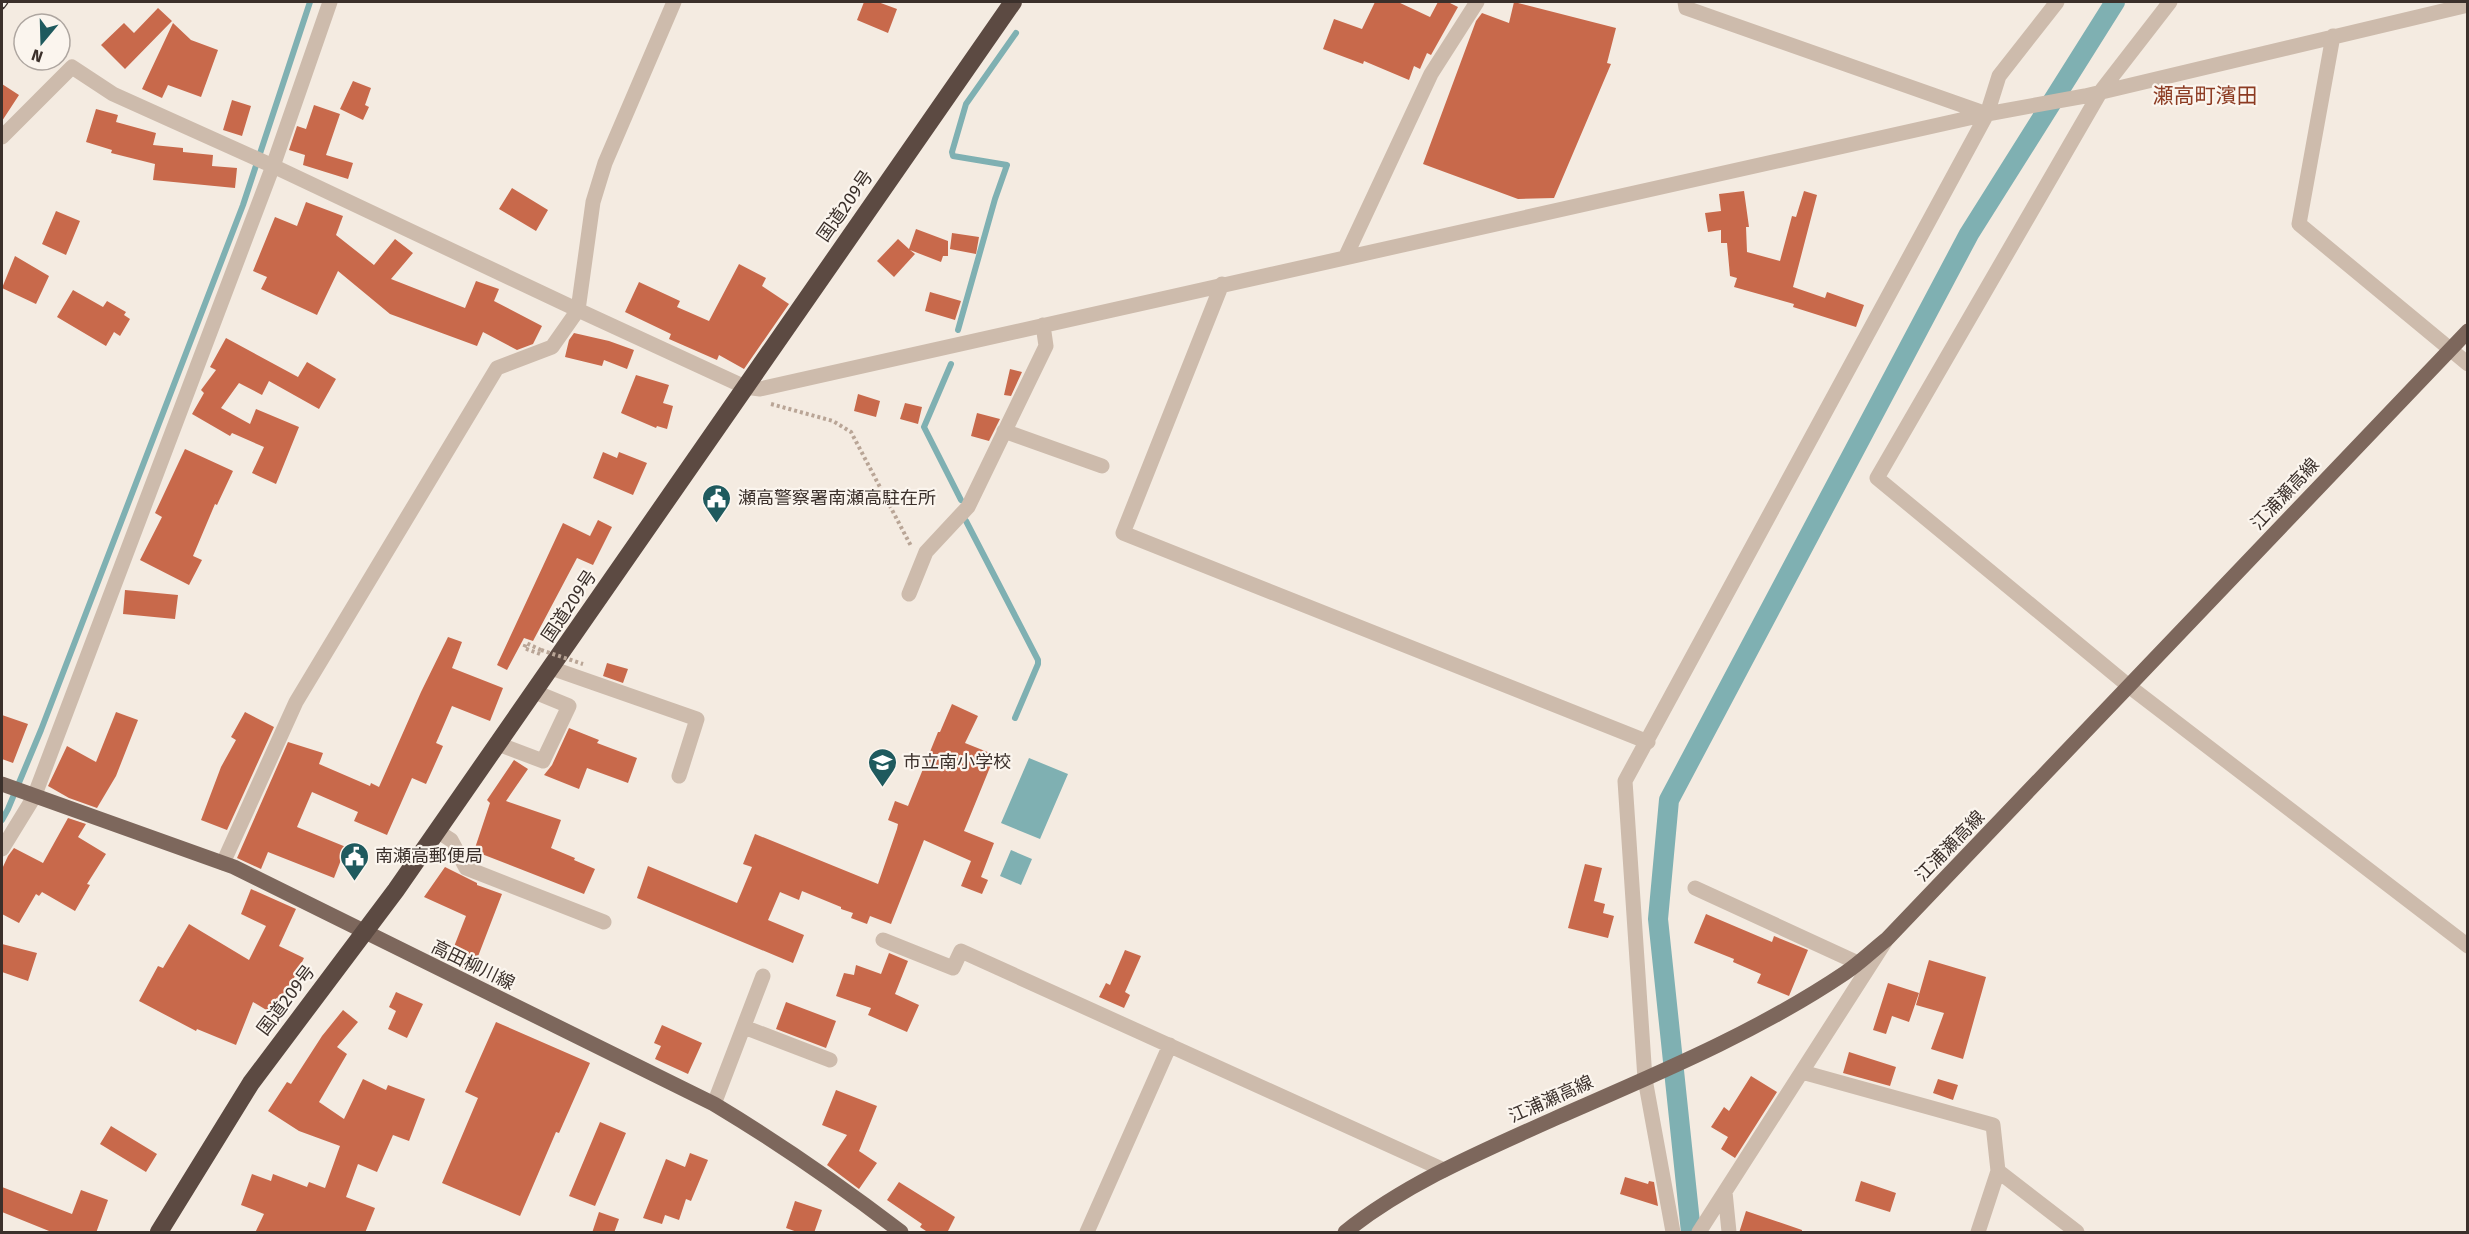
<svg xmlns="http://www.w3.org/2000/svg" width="2469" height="1234" font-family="'Fira Sans','Noto Sans JP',sans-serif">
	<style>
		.water { fill: #7fb0b2 }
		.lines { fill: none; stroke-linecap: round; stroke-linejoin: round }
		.stream { stroke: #7fb0b2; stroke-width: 6 }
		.canal { stroke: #7fb0b2; stroke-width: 20 }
		.building { fill: #c8694b }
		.path { stroke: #b9a596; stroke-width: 4; stroke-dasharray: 3 3; stroke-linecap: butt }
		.minor { stroke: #cdbbac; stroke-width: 15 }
		.major { stroke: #7d675c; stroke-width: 15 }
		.highway { stroke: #5c4a42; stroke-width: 18 }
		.rail-casing { stroke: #3b302b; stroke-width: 7 }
		.rail { stroke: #fbf5ee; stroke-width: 4.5; stroke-dasharray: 14; stroke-linecap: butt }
		.path-bridge { stroke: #b9a596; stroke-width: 4; stroke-dasharray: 3 3; stroke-linecap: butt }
		.labels { text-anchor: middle; stroke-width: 4.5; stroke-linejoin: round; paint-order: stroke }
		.street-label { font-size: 18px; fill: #3b302b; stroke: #fbf5ee }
		.poi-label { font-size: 18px; fill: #3b302b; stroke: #fbf5ee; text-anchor: start }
		.quarter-label { font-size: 21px; fill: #8c3b22; stroke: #fbf5ee }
	</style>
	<rect width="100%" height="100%" fill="#f4ebe1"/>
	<path class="water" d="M1029,758L1068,774L1040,839L1001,823Z
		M1011,850L1032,859L1021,885L1000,876Z"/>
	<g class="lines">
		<path class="stream" d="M958,330L995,199L1007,165L953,156L952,152L966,104L1016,33
			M951,364L924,427L961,500
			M966,521L1038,660V664L1015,718
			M2,820L8,809L41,730L243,205L310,2"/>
		<path class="canal" d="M1691,1232L1658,919L1669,800L1969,234L2115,2"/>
	</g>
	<path class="building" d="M864,2H878L897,9L888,33L857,20Z
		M1375,2H1398L1430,17L1438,2H1448L1458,7L1431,55L1427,53L1420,69L1414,66L1409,80L1364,61L1363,64L1323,49L1334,19L1362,29Z
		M1514,2L1616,28L1607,63L1611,64L1554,198L1518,199L1423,164L1476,21L1482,13L1509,23Z
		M158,8L172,21L125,69L101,45L124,23L134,33Z
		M173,23L191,40L218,50L201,97L168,85L162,98L142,89Z
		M353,81L371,88L365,105L369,107L363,120L340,109Z
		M2,84L19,95L2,121Z
		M232,100L251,106L242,136L223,130Z
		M314,105L340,114L326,155L353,163L348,179L303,165L305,155L289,150L297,126L306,129Z
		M96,109L118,115L116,122L156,133L153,145L183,148V152L213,155L212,166L237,168L235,188L153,180L155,164L111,153L112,150L86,142Z
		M512,188L548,210L536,231L499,209Z
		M1744,191L1749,227H1746L1747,252L1780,261L1792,216L1796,217L1804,191L1817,195L1793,287L1825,298L1827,292L1864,305L1856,327L1793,307L1794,304L1734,287L1737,278L1730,276L1727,243H1721V230L1708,232L1705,213L1721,211L1719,194Z
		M306,202L343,216L336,235L374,265L395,239L413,253L391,279L465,308L476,281L499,289L494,301L542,326L533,344L517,350L483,332L477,346L390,314L338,271L317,315L261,289L267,277L253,271L275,217L297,226Z
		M56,211L80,221L66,255L42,244Z
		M916,229L948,241V256H943L941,262L910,250L915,254L894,277L877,261L898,239L909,249Z
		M952,233L979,237L976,254L950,249Z
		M15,256L49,276L36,304L2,288Z
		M739,264L766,278L762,286L789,304L744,369L719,355L717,360L669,339L671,334L625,312L639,282L680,301L677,307L709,321Z
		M73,290L103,307L107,301L126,312L124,315L130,319L120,336L114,332L106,346L57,317Z
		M930,292L961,301L955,320L925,311Z
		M574,333L609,341L634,350L627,369L604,360L602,366L565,357L569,340Z
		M226,338L298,377L307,362L336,379L319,409L269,381L262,395L239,383L221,408L250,424L256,409L299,427L276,484L252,473L264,447L232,433L230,436L192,414L204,393L201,390L216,370L210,367Z
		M1010,369L1022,372L1011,396L1004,395Z
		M636,375L669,385L663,403L673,406L667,429L657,426L656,428L621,413Z
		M858,394L880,401L876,417L854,411Z
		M905,403L922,407L918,424L900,419Z
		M977,413L1000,419L989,441L971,436Z
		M185,449L233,471L217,505L215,504L193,556L202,560L189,585L140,560L162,517L155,513Z
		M603,452L617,458L619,452L647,463L633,495L593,478Z
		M598,520L612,527L593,565L577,558L533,641L524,638L507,670L497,665L563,523L590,536Z
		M125,590L178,595L175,619L123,614Z
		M448,637L462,642L452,668L503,688L490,721L452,706L436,743L443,746L426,784L412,778L387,835L354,821L358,812L312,792L297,827L346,847L334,878L268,852L261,869L237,858L288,742L323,753L319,764L370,786L371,783L379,787L421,692Z
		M607,663L628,669L623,683L603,676Z
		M952,704L978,716L965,743L995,755L964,831L994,843L981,877L988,880L982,894L961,886L971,861L924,840L891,924L870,916L867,924L851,918L853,913L841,909V907L802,891L799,900L780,892L768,920L804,935L793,963L637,898L648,866L737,903L752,867L743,864L755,834L878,884L897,829L898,824L888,820L895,801L908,806L938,732H940Z
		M116,712L138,720L116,776L97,808L69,798L48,786L67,746L96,762Z
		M245,712L274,727L227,830L201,820L221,767L236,740L231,737Z
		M2,715L28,724L13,763L2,759Z
		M569,728L599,740L597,743L637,758L628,783L587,768L579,789L544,775L552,765Z
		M514,760L528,769L506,801L561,820L551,848L575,858L574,860L595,869L584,894L474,851L490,803L487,800Z
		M68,818L86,824L78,837L106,854L87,884L90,885L75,911L42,892L39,896L36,894L19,923L2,914V869L8,856L14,848L43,863Z
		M1585,864L1602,868L1594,901L1605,904L1603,913L1614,916L1608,938L1568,928Z
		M445,867L477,883V885L502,894L472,972L448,962L466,916L424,897Z
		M251,889L296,909L279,946L304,958L290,986L273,1014L253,1002L236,1045L197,1029L196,1031L139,1001L158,966L163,968L189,924L249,960L266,926L241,914Z
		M1706,914L1772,942L1774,936L1808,950L1789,996L1757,983L1761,974L1733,962L1734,959L1694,943Z
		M2,944L37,953L28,981L2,972Z
		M1125,950L1141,956L1125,992L1130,995L1124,1008L1099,997L1106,983L1110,985Z
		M889,953L908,961L895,994L919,1005L907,1032L868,1015L871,1008L836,996L844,973L854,975L856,965L881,974Z
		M1929,960L1986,977L1963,1059L1931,1049L1944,1013L1916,1005Z
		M1888,983L1919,993L1909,1022L1892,1016L1886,1034L1873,1030Z
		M396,992L423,1004L407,1038L388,1029L396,1011L389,1007Z
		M786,1002L836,1021L826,1048L776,1029Z
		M343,1010L358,1022L337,1047L347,1054L319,1102L344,1119L363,1079L386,1090L388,1085L425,1099L409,1141L393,1135L377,1172L358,1164L346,1197L375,1208L365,1233H255L264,1214L241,1205L252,1174L271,1181L273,1174L307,1187L309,1182L325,1188L340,1146L299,1131L268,1111L287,1082L291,1084L322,1036Z
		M496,1022L590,1063L559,1133L556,1132L520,1216L442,1183L478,1098L465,1092Z
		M662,1025L702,1043L688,1074L655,1059L661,1046L654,1043Z
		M1849,1052L1896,1067L1890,1086L1843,1073Z
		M1751,1076L1777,1092L1735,1158L1721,1149L1728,1137L1711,1127L1724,1107L1729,1111Z
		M1938,1079L1958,1085L1953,1100L1933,1093Z
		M836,1090L877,1106L859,1151L877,1163L859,1189L827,1165L847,1135L822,1125Z
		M600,1122L626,1133L595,1206L569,1196Z
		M111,1126L157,1154L146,1172L100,1144Z
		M690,1153L708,1160L691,1201L686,1199L679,1220L665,1215L662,1224L643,1218L666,1159L685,1167Z
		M1625,1177L1648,1184L1649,1181L1654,1182L1658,1206L1620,1194Z
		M1861,1181L1896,1193L1890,1212L1855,1201Z
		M899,1182L955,1217L947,1233H929L920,1227L922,1224L887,1200Z
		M2,1187L72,1214L81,1190L108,1200L96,1233H54L2,1212Z
		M795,1201L822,1210L814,1233H800L786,1228Z
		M1746,1211L1802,1230V1233H1739Z
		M599,1212L619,1219L614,1233H592Z"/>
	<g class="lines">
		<path class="path" d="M771,404L833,421L851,432L911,546
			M540,654L524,648L526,643L541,650"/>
		<path class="minor" d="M1685,2L1686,8L1987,114
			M2170,2L2101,91L1877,478L2130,687L2468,946
			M2333,36L2299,224L2468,364
			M2,137L72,67L113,94L273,166L578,310L745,387L760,389L1987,114L2085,96L2468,5
			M1345,258L1431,74L1477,2
			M1222,284L1123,533L1648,742
			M1004,431L1102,466
			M909,594L926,552L968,507L1046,346L1043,325
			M551,668L697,719L679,776
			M498,744L543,761L569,706L535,692
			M437,831L451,840L466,868L604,922
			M2,849L34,797L273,166L330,2
			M223,863L296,702L497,368L552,347L578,310L593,202L605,163L674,2
			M1695,888L1858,963
			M883,940L953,968L961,951L1444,1170
			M744,1027L830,1060
			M1802,1072L1993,1125L1998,1171L1978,1232
			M714,1104L763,976
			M1998,1171L2077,1232
			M1725,1192L1729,1232
			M1087,1232L1170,1045
			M1673,1232L1645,1079L1625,781L1987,114L1999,76L2057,2
			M1699,1232L1885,942"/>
		<path class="major" d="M2,784L234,867L714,1104C779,1143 841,1186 901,1232
			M1345,1232C1408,1182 1483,1151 1556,1118C1654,1075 1756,1033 1845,973C1860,963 1873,950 1887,939L2468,331"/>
		<path class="highway" d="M159,1232L251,1083L396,890L1013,2"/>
		<defs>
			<path id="rail" d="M2,6L5,2"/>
		</defs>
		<use href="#rail" class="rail-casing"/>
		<use href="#rail" class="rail"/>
		<path class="path-bridge" d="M541,650L583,664"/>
	</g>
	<defs>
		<symbol id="civic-pin" viewBox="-11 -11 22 30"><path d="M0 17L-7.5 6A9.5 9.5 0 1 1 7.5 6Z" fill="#1f5a5e" stroke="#fbf5ee"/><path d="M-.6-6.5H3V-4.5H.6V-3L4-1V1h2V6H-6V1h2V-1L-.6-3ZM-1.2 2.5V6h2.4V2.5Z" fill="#fff"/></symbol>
		<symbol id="school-pin" viewBox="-11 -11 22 30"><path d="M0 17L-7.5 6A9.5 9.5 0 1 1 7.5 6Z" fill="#1f5a5e" stroke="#fbf5ee"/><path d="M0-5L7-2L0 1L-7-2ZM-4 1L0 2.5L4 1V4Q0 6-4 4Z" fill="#fff"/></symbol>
	</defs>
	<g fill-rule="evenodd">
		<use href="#civic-pin" x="700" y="482" width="33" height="45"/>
		<use href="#school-pin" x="866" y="746" width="33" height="45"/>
		<use href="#civic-pin" x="338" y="840" width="33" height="45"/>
	</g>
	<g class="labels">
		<g class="street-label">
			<text transform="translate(845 206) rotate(-55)" y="6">国道209号</text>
			<text transform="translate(2285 494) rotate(-47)" y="6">江浦瀬高線</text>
			<text transform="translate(569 606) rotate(-56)" y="6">国道209号</text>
			<text transform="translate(1950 846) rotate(-46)" y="6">江浦瀬高線</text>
			<text transform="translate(473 965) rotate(26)" y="6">高田柳川線</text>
			<text transform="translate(286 1000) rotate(-53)" y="6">国道209号</text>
			<text transform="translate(1551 1099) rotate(-24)" y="6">江浦瀬高線</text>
		</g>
		<g class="poi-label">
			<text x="738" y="504">瀬高警察署南瀬高駐在所</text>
			<text x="903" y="768">市立南小学校</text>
			<text x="375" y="862">南瀬高郵便局</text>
		</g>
		<g class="quarter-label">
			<text x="2205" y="103">瀬高町濱田</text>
		</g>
	</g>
	<rect width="2469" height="1234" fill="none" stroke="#3b302b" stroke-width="6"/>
	<g transform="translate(42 42) rotate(199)"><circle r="28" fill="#fbf5ee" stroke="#aea6a0" stroke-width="1.5"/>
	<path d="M0-4.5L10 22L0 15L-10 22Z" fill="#1f5a5e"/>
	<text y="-9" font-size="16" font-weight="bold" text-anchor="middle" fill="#3b302b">N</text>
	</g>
</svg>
